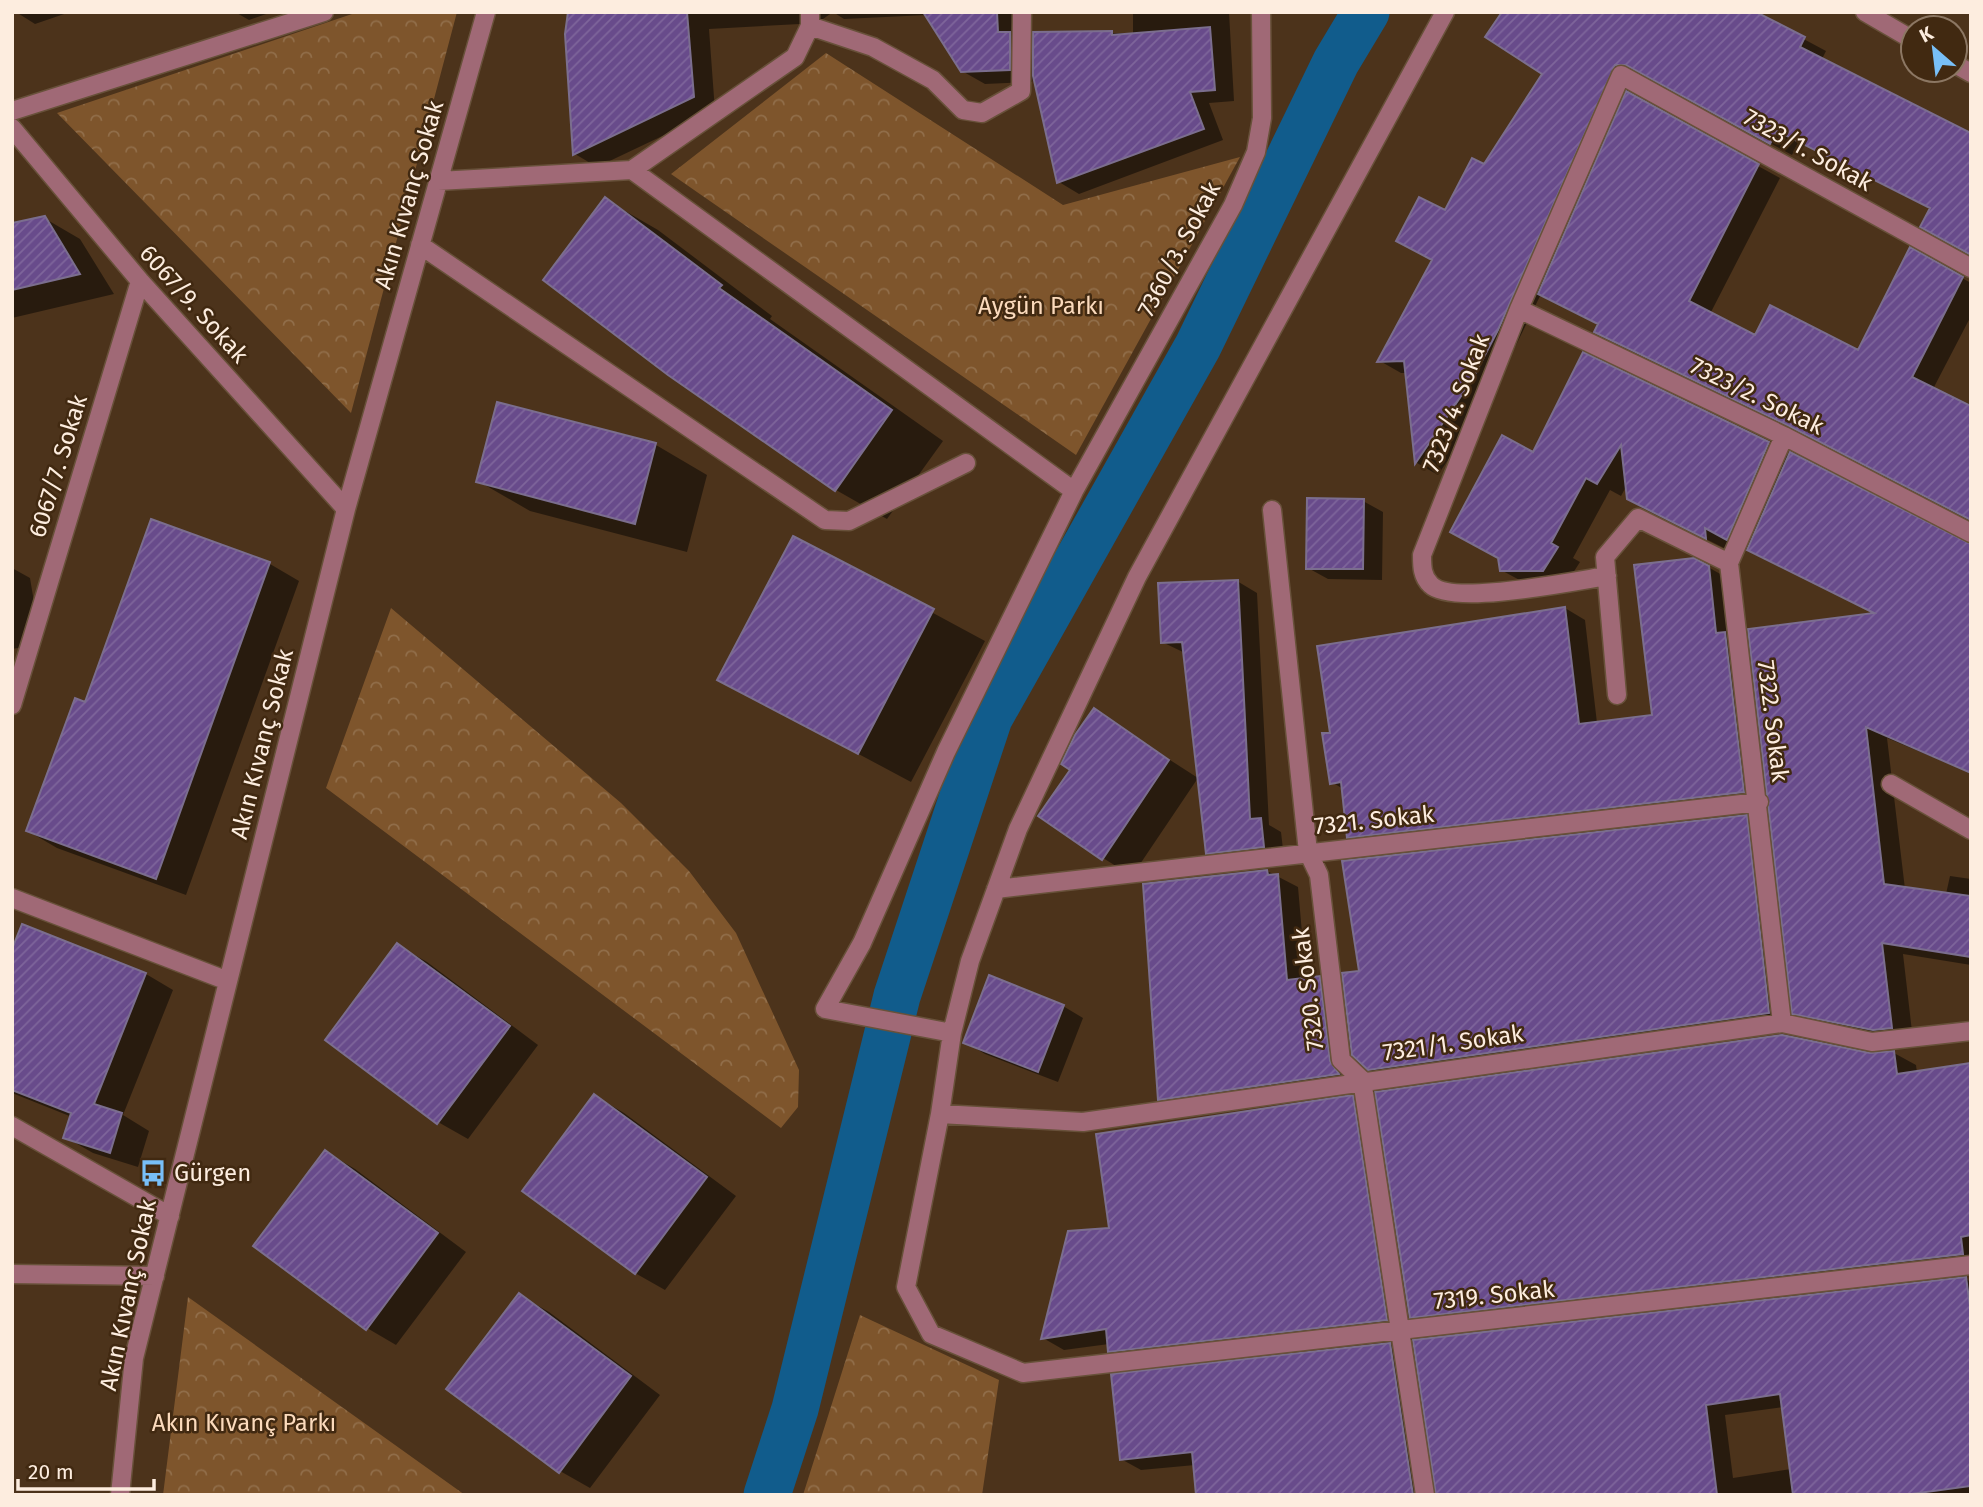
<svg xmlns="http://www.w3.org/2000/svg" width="1983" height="1507" font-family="'Fira Sans',sans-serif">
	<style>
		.park { fill: url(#park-crowns) }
		.shadow { fill: #0007; fill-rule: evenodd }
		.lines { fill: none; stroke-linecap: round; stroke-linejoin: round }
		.canal { stroke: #115c8c; stroke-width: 47 }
		.building { fill: url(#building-hatch); stroke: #7b6e8e; stroke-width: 2 }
		.minor-casing { stroke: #68513a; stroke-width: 21 }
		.minor { stroke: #a06976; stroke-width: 18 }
		.labels { text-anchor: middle; stroke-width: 5; stroke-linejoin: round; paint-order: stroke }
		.street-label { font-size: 24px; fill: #fdeddf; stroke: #412911 }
		.park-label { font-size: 24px; fill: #fbdabc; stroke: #412911 }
		.poi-label { font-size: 24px; fill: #fdeddf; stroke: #412911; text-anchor: start }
	</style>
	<defs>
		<pattern id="park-crowns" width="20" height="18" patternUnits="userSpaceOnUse" patternTransform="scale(1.75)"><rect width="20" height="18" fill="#7e552c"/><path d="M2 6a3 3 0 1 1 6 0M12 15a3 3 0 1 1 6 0" fill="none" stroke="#916e4a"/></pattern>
		<pattern id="building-hatch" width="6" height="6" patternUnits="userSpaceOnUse" patternTransform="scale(1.75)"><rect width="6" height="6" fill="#684b8b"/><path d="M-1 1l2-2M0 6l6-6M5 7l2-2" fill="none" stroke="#7e659b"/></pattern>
	</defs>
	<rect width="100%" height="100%" fill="#4c331b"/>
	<path class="park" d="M358,12H457L351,413L57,113Z
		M826,53L1063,205L1240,157L1076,455L671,174Z
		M391,608L621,803L689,871L736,933L799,1070L798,1107L781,1128L326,788Z
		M188,1297L465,1495H163Z
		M860,1315L999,1380L982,1495H803Z"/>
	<path class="shadow" d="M16,12H70L35,24Z
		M235,12H272L249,20Z
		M568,12H1018L1020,39L1035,48V34L1133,33V12H1229L1234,101L1209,103L1223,140L1079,194L1059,182L1034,73L1032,82L985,84L962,71L927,15L844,19L833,12L823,19L800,20V24L709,29L715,111L597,167L575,154L566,34Z
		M1753,12L1826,51L1822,59L1932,209L1799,141L1792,155L1643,75L1632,83L1627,94L1780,178L1710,314L1756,337L1859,353L1911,250L1971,283V316L1933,389L1971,408V521L1813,438L1617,344L1596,331L1599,325L1541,294L1493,392L1438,475L1417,463L1407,373H1401L1380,361L1434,260L1445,213L1485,166L1545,73Z
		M606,200L658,230L772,316L770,319L943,441L887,519L836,490Z
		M44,218L80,239L114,294L12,318V225Z
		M1584,355L1971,546V773L1887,738L1905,889L1946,894L1950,876L1971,879V965L1903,954L1913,1040L1816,1025L1794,1012L1877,615L1727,540L1728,550L1652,512L1629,498L1627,485L1621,496L1610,490L1573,558L1580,562L1566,584L1525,583L1501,570L1534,454Z
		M498,404L656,445L707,475L687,552L530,511L478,481Z
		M1363,501L1383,512L1382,580L1328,579L1308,568Z
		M152,522L270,564L299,581L186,895L57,848L28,831L86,704Z
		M794,538L985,641L911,782L720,680Z
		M1708,567L1729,579L1763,803L1369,848L1349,836L1343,789L1332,782V734L1565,608L1585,620L1597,723L1653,717Z
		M12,568L30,578L41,644L12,649Z
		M1237,581L1257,593L1269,825L1281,832L1284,858L1228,864L1208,853L1185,653L1162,642Z
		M1094,711L1198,778L1132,876L1103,858L1072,770Z
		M1746,817L1766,828L1789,1024L1390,1081L1369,1069L1361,973Z
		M1267,871L1298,887L1306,979L1319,978L1339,989L1349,1074L1358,1085L1179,1110L1159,1099Z
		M23,926L146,974L173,990L123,1115L149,1131L138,1167L93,1153L65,1137L72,1117L12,1093V954Z
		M397,945L427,962L538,1045L468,1139L438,1122Z
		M1063,1006L1083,1018L1058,1082L985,1054L965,1042Z
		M1894,1053L1916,1065L1917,1073L1971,1065V1268L1433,1329L1411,1316L1870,1055Z
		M595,1096L624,1113L736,1196L665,1290L635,1273Z
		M1352,1097L1374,1110L1408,1332L1132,1363L1110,1351L1109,1344L1064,1350L1043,1338L1111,1229Z
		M326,1152L355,1169L466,1252L396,1345L367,1328Z
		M1966,1279L1971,1282V1495H1438ZM1784,1407L1791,1469L1733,1478L1725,1415Z
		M519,1295L549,1312L660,1395L590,1488L560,1471Z
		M1390,1344L1410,1356L1431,1495H1198L1195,1465L1141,1470L1121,1459Z"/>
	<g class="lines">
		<path class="canal" d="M767,1495L795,1409L897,996L989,718L1198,346L1336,62L1366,12"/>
	</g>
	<path class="building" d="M568,12H687L694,97L573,155L565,34Z
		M923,12H997L998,32H1010V70L961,72Z
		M1502,12H1756L1805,37L1800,47L1971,133V255L1920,227L1930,208L1777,131L1770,144L1626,65H1615L1498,330L1472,380L1415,464L1404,361L1377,362L1432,260L1396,241L1419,197L1445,210L1472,158L1484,164L1542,74L1485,37Z
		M1210,27L1215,90L1190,92L1204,129L1057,183L1033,76V32L1112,31V35Z
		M1626,91L1759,164L1689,301L1755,335L1770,305L1858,350L1910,247L1963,277L1912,377L1971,406V520L1789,426L1594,332L1598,324L1538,294Z
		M605,197L722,285L719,288L892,410L835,491L668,375L543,280Z
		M45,216L80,274L12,290V223Z
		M1583,352L1769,442L1727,540L1705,528L1706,539L1627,499L1621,445L1597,484L1586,478L1551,543L1558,547L1543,571H1500L1498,558L1450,532L1502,435L1533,452Z
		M497,402L656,443L635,524L476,482Z
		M1790,452L1971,544V773L1866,727L1884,884L1971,896V957L1882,943L1892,1028L1873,1030L1792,1014L1748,629L1874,613L1747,550Z
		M1307,498L1364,499L1363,569H1306Z
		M151,519L270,562L156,879L26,831L75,698L85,702Z
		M793,536L934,609L858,754L717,680Z
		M1694,558L1709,566L1716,633L1725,632L1744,792L1347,838L1341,782L1330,784L1322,733H1330L1317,646L1565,607L1579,724L1652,715L1634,565Z
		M1238,580L1250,819L1261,818L1264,847L1206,854L1182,642L1161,643L1158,583Z
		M1094,708L1169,760L1102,860L1038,816L1070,770L1061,764L1075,735Z
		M1747,815L1769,1013L1368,1070L1352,1055L1342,973L1359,971L1342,861Z
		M1267,870L1268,875L1278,874L1287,980L1320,976L1330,1061L1339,1074L1158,1100L1143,884Z
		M22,924L146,973L94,1104L122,1113L110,1153L63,1138L71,1113L12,1090V949Z
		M397,943L510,1026L437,1124L325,1040Z
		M989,975L1064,1005L1038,1072L963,1043Z
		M1782,1035L1870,1053L1894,1051L1897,1074L1971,1063V1235L1961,1237L1963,1254L1410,1318L1375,1092Z
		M594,1094L707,1177L635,1274L522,1191Z
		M1353,1095L1387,1320L1108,1352L1106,1329L1041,1339L1068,1231L1109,1228L1096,1134Z
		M325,1150L438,1233L366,1330L253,1246Z
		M1966,1277L1971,1313V1486L1904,1495H1793L1780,1394L1706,1405L1717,1495H1436L1413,1340Z
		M519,1293L631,1376L559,1473L446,1389Z
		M1390,1343L1413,1495H1196L1192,1452L1120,1460L1111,1374Z"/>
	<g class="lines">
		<defs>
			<path id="minor" d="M1445,12L1137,577L1018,829L970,961L952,1033L940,1114L906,1287L931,1334L1023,1373L1971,1265
				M1865,12L1913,40
				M810,26L873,47L933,80L963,110L982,113L1021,91L1022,12
				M1955,64L1971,73
				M12,111L324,12
				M12,128L140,281L346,509
				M632,170L795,57L810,26V12
				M438,181L632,170L1074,491
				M420,245L825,520L849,521L966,463
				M1519,309L1784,436L1971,533
				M1272,510L1308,852L1319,875L1341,1060L1362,1080L1425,1495
				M1607,576C1575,581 1452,606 1431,585C1422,577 1422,566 1422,555L1519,309L1621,75L1971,268
				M1617,695L1605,557L1638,518L1729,563
				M12,705L140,281
				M1891,784L1971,830
				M996,889L1759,802
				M12,898L228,981
				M1782,1023L1729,563L1784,436
				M952,1033L825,1009L862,943L946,752L1074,491L1233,205L1256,152L1262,118L1261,12
				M940,1114L1083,1122L1782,1023L1872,1042L1971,1031
				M12,1126L170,1216
				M12,1274L155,1276
				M120,1495L134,1358L346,509L486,12"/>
		</defs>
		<use href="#minor" class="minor-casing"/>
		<use href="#minor" class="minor"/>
	</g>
	<defs>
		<symbol id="bus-bare" viewBox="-9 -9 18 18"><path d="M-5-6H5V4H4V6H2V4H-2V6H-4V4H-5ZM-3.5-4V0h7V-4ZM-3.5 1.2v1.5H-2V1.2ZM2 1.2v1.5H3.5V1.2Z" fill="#78bff7" stroke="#412911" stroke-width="2.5" paint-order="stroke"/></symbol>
	</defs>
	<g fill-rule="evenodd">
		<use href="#bus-bare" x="134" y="1154" width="38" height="38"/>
	</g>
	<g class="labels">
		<g class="street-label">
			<text transform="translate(1808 150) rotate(29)" y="8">7323/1. Sokak</text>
			<text transform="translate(409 195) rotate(-74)" y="8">Akın Kıvanç Sokak</text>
			<text transform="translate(1179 249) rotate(-62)" y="8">7360/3. Sokak</text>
			<text transform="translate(194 304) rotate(48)" y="8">6067/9. Sokak</text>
			<text transform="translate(1757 396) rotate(26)" y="8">7323/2. Sokak</text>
			<text transform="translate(1456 403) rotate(-69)" y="8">7323/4. Sokak</text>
			<text transform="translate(58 466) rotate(-73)" y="8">6067/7. Sokak</text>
			<text transform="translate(1773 721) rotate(83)" y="8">7322. Sokak</text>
			<text transform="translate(262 744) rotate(-76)" y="8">Akın Kıvanç Sokak</text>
			<text transform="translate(1374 820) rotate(-6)" y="8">7321. Sokak</text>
			<text transform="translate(1308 989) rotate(-97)" y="8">7320. Sokak</text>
			<text transform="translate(1453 1043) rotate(-8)" y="8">7321/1. Sokak</text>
			<text transform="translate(128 1295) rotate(-78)" y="8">Akın Kıvanç Sokak</text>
			<text transform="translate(1494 1295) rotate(-6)" y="8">7319. Sokak</text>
		</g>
		<g class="park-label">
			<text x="1041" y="314">Aygün Parkı</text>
			<text x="244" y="1431">Akın Kıvanç Parkı</text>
		</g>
		<g class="poi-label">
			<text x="174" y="1181">Gürgen</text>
		</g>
	</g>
	<rect width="1983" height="1507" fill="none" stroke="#fdeddf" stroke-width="28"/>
	<g transform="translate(1934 49) rotate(332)"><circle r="33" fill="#412911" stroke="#8c7763" stroke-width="2"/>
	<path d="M0-5L12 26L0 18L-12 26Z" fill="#78bff7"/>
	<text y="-10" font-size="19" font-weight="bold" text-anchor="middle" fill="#fdeddf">K</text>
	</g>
	<path d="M18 1479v10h136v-10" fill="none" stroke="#fdeddf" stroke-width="3.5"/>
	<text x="28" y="1479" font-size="21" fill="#fdeddf" stroke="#412911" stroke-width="5" paint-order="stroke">20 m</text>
</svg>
